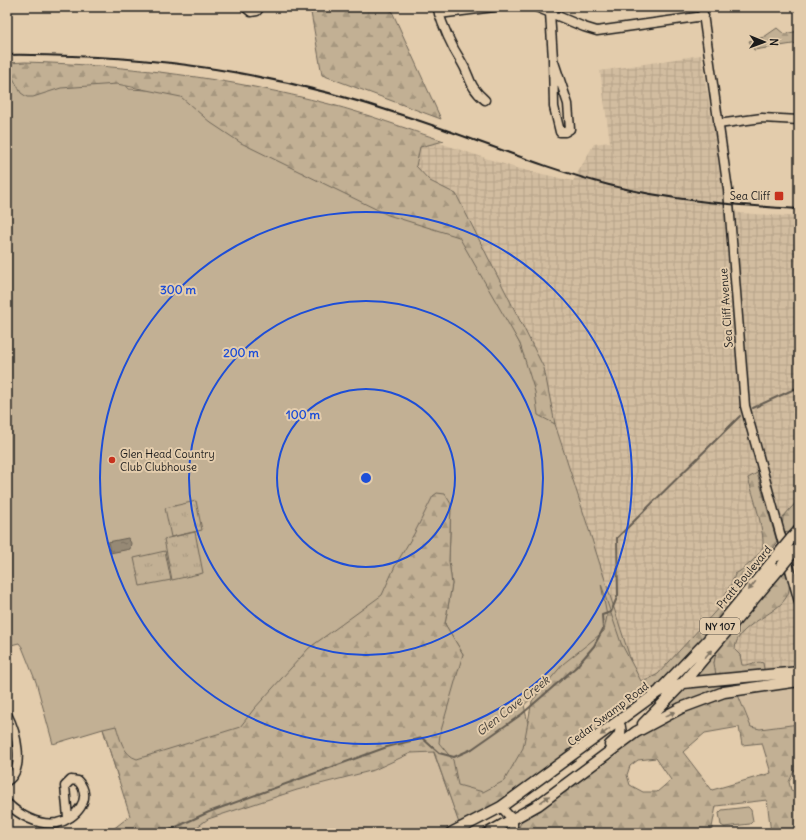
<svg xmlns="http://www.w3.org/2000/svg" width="806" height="840" font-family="Delius,sans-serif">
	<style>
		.built { fill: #d2bda0 }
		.industrial { fill: url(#industrial-grid) }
		.green { fill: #c2b094; stroke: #6f6658 }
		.forest { fill: url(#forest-firs); stroke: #6f6658; fill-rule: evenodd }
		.park { fill: url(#park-tufts); stroke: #6f6658 }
		.water { fill: url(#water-ripples); stroke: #655d51 }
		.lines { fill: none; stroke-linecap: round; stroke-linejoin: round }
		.stream { stroke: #655d51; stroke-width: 2 }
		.minor-casing { stroke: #1c1c1c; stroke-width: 11 }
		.major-casing { stroke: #1c1c1c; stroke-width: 13 }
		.minor { stroke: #e3ccac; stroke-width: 8 }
		.major { stroke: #e3ccac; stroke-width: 10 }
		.rail { stroke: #1c1c1c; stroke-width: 2 }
		.major-bridge-casing { stroke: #1c1c1c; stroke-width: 13; stroke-linecap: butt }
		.major-bridge { stroke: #e3ccac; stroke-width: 10 }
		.oneway { fill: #807464 }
		.ring { fill: none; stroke: #1d4ed8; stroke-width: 2 }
		.poi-dot { fill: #c8321e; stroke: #e3ccac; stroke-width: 1.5 }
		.labels { text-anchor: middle; stroke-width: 4; stroke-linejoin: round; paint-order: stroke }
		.shield { fill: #e3ccac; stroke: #585147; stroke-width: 1 }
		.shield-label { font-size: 10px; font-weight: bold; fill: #1c1c1c }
		.poi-label { font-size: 11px; fill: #1c1c1c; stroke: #e3ccac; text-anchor: end }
		.street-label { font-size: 11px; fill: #1c1c1c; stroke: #e3ccac }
		.water-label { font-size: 12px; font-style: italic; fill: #413d37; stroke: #e3ccac }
		.centre { fill: #1d4ed8; stroke: #e3ccac; stroke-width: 2 }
		.ring-label { font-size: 12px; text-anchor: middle; font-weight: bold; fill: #1d4ed8; stroke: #e3ccac; stroke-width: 4; stroke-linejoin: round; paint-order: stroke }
	</style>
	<defs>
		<pattern id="industrial-grid" width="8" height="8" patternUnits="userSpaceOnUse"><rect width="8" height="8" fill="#d2bda0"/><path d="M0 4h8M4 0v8" fill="none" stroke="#b4a289"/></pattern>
		<pattern id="forest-firs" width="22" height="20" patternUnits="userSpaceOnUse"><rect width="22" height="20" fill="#c2b094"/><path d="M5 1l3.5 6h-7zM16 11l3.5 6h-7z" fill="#a6977f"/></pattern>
		<pattern id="park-tufts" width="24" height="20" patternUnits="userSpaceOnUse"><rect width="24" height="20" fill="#c2b094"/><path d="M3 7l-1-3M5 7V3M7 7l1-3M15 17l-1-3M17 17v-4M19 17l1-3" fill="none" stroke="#a6977f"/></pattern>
		<pattern id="water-ripples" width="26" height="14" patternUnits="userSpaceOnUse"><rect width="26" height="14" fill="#968975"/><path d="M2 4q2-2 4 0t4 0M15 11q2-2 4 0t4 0" fill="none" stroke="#7a6f5f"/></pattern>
	</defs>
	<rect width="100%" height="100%" fill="#e3ccac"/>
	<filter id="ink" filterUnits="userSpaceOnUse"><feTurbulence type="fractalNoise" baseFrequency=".025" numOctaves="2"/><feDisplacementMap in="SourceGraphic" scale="8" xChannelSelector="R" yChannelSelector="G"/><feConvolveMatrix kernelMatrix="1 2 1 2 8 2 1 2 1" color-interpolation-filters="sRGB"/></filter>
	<g filter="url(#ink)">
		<path class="built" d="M799,598V724L760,729L751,727L736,690L768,681L752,674Z
			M434,752L461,829L453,833H189L207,819L297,790L374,770L411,753Z"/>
		<path class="industrial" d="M701,55L727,212L799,217V669L638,687L544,387L396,187L403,131L516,168L573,181L594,144L610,142L600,71Z"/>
		<path class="green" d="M7,66L114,70L129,89L184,92L463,234L520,344L555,424L631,661L609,630L524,705L539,775L459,822L430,742L463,654L445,624L452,584L449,561L451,504L390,604L253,735L119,781L103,729L53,744L36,682L22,647L19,643L7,646Z
			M718,644L714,663L769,680L636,733Z
			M748,807L751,810L753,821L750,824L724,827L721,825L719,813L722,810Z"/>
		<path class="forest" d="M310,7H390L441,119L322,75Z
			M777,28L784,34L799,31V43L754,50L749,41L764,37Z
			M25,62C126,65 230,78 329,104C368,114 406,129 444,141L420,147L416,166L430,181L456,194L544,368L555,424L538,415L535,392L520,344L459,237L388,215L241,143L211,123L181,97L117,84L61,88L33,97H27L21,93L13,78L7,75V63Z
			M757,473L777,542L763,566L706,634L667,676L629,710L607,727L461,829L434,752L411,753L374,770L297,790L208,819L189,833H108L130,816L103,729L116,726C120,738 123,755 137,759L240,727L254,709L309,648L382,595L396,564L414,534L433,496L437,493L445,494L451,504L449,561L452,584L445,624L463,654L440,734L439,743L453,760L458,785L483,792L504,781L523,748L532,701L563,664L604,631L607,616L601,584L621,643L641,681L647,680L658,674L723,603C725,591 732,586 735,574C742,571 759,556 762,549C767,538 752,492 748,478Z
			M799,499V522L790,532L784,533L782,530L783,517Z
			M781,572H785C788,575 788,579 789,583C794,614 735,619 735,650L740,655L742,665C749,666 757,660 763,663L764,669L762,672L716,675L714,663L718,644Z
			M736,690L751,727L760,729L799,724V770L794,771L789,782L791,790C804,794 799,819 799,831L797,833H771L767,800L716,806L711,833H523L519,827L523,818L635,733ZM739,727L742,745L762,743L771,773L712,790L683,752L705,733ZM656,758L671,780L657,792H643L630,785L627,775L630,766L638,760Z"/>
		<path class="park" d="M196,501L202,530L171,537L165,508Z
			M195,532L203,573L172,580L164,539Z
			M165,551L171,580L140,586L134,558Z"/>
		<path class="water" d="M128,538L131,543L130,549L110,553L108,542Z"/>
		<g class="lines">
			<path class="stream" d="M753,408L799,387
				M163,833L209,812L387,747L422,738L439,753L454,757L472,749L522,714L576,667L594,646L603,629L602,615L611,612L618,595L617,538L740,416"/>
			<defs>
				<path id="minor" d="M245,7L251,12L257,11L260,7
					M437,7C443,27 450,44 461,61C471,77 468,86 485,100
					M536,7L584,27L597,31L704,16
					M702,7L728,190L745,406L799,602
					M550,13L553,59
					M439,14L494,7
					M553,59L568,104L570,129L565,132H560L554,107Z
					M718,124L762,118L799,120
					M7,714C16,731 26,769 7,781
					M7,803C19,815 38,826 57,823C76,819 94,798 78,781L71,780L65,786L68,818
					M501,807L513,820V833"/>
				<path id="major" d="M791,539L799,530
					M660,690L708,640L777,556
					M643,724L683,683L780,568
					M610,745C618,738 624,732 618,722
					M451,833L501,807L658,692L683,683L799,672
					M488,833L538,805L636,732L681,708L724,692L799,681"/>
			</defs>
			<use href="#minor" class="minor-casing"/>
			<use href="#major" class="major-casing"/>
			<use href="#minor" class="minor"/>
			<use href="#major" class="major"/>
			<path class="rail" d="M7,55C29,54 51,56 72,56C186,59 300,80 408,117C476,139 540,167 609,185C671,201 735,205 799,209"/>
			<defs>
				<path id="major-bridge" d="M777,556L791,539
					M780,568L794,551"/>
			</defs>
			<use href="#major-bridge" class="major-bridge-casing"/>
			<use href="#major-bridge" class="major-bridge"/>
		</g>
		<defs><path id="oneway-solid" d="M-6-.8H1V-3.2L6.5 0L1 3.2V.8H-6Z"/></defs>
		<g class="oneway">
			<use href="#oneway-solid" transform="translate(752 586) rotate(129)"/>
			<use href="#oneway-solid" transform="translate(708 654) rotate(-49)"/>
			<use href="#oneway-solid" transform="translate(670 714) rotate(-28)"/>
			<use href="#oneway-solid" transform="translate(605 732) rotate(144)"/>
			<use href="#oneway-solid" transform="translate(545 799) rotate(-36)"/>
		</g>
	</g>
	<g class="ring">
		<circle cx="366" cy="478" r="89"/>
		<circle cx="366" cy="478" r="177"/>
		<circle cx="366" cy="478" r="266"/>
	</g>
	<g class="poi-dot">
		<rect x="774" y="191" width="10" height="10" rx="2"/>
		<circle cx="112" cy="460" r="4"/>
	</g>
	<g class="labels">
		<rect class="shield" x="700" y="618" width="40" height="16" rx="3"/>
		<g class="shield-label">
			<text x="720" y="630">NY 107</text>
		</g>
		<g class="poi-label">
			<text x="770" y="200">Sea Cliff</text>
			<text x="120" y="458" text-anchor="start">Glen Head Country<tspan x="120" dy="13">Club Clubhouse</tspan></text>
		</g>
		<g class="street-label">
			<text transform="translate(726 308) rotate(-94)" y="4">Sea Cliff Avenue</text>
			<text transform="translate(744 577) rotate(-50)" y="4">Pratt Boulevard</text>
			<text transform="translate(608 714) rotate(-37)" y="4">Cedar Swamp Road</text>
		</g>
		<g class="water-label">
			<text transform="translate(513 706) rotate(-38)" y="4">Glen Cove Creek</text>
		</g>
	</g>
	<circle cx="366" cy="478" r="6" class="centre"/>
	<g class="ring-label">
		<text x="178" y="294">300 m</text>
		<text x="241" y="357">200 m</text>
		<text x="303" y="419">100 m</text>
	</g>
	<rect width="806" height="840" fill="none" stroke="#e3ccac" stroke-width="24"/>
	<rect x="12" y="12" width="782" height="816" fill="none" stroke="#1c1c1c" stroke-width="1.5" filter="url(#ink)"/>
	<g transform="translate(764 42) rotate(91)" stroke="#e3ccac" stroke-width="3" paint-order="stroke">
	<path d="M0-3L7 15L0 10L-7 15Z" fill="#1c1c1c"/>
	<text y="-6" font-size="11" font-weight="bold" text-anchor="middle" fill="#1c1c1c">N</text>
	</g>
</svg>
